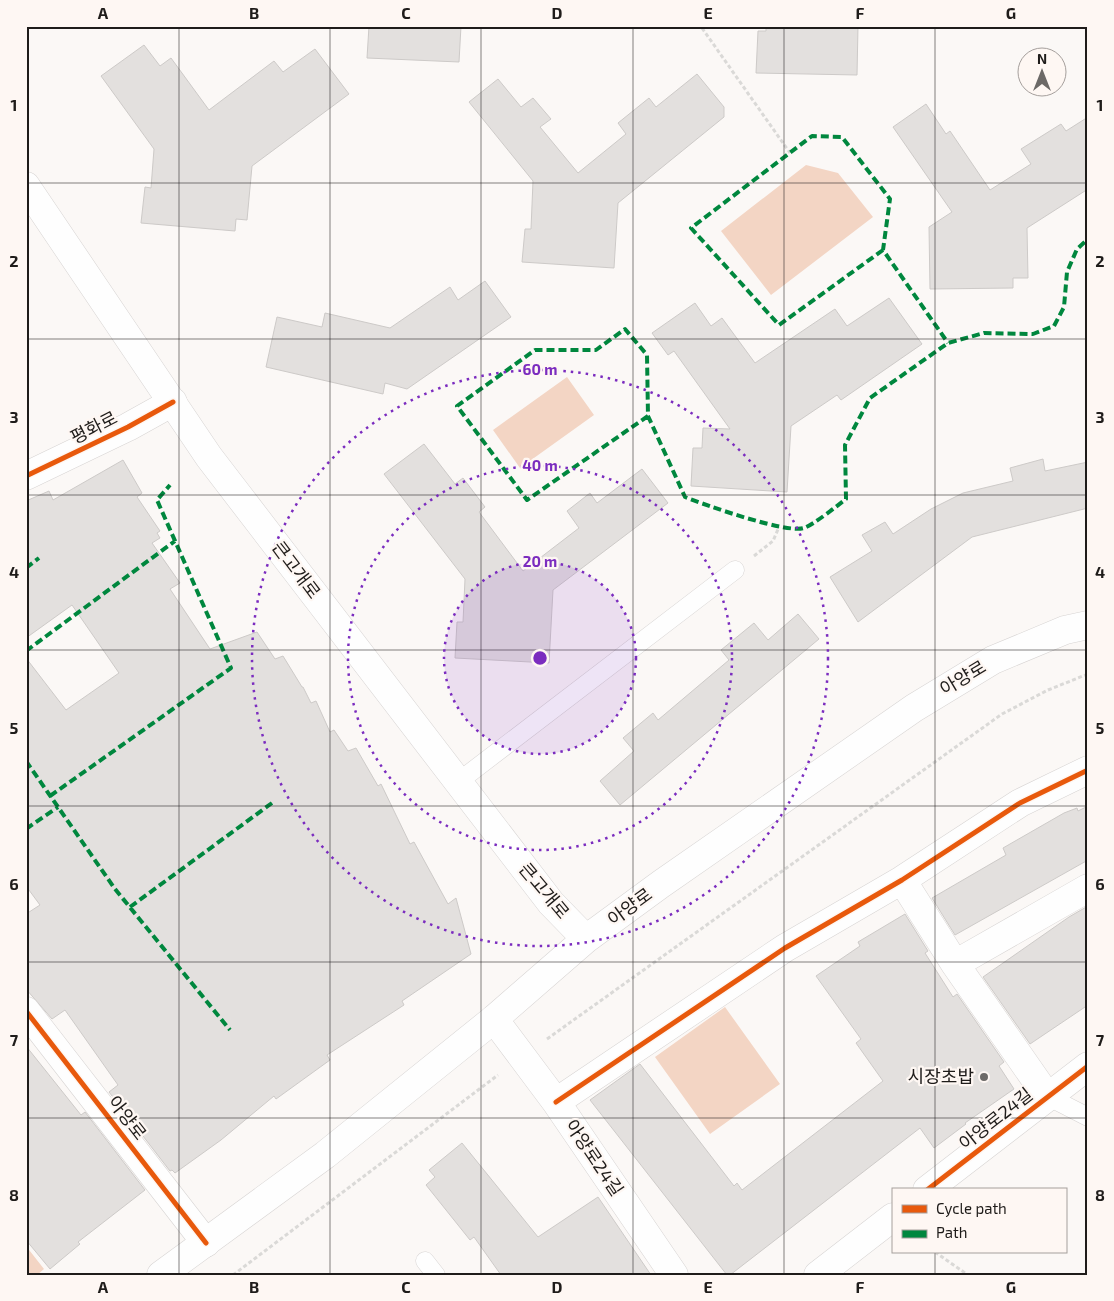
<svg xmlns="http://www.w3.org/2000/svg" width="1114" height="1301" font-family="'Exo 2','Noto Sans KR',sans-serif">
	<style>
		.green { fill: #f3d5c4 }
		.building { fill: #e3e0de; stroke: #cdcac8 }
		.lines { fill: none; stroke-linecap: round; stroke-linejoin: round }
		.lane-casing { stroke: #d7d4d3; stroke-width: 19 }
		.street-casing { stroke: #d7d4d3; stroke-width: 29 }
		.secondary-casing { stroke: #d7d4d3; stroke-width: 29 }
		.path { stroke: #dad9d7; stroke-width: 3; stroke-dasharray: 4 2.5; stroke-linecap: butt }
		.lane { stroke: #fefefe; stroke-width: 18 }
		.street { stroke: #fefefe; stroke-width: 28 }
		.secondary { stroke: #fefefe; stroke-width: 28 }
		.quiet { stroke: #00873e; stroke-width: 4; stroke-dasharray: 8 4; stroke-linecap: butt }
		.cycleway-casing { stroke: #fef7f3; stroke-width: 8 }
		.cycleway { stroke: #e8590c; stroke-width: 5 }
		.grid { fill: none; stroke: #1f1c1a; stroke-width: 1; stroke-opacity: 0.55 }
		.ring { fill: none; stroke: #7b2cbf; stroke-width: 2.5; stroke-dasharray: 2.5 5 }
		.poi-dot { fill: #6c6967; stroke: #fef7f3; stroke-width: 2 }
		.labels { text-anchor: middle; stroke-width: 4.5; stroke-linejoin: round; paint-order: stroke }
		.street-label { font-size: 18px; fill: #1f1c1a; stroke: #fef7f3 }
		.poi-label { font-size: 18px; fill: #1f1c1a; stroke: #fef7f3; text-anchor: end }
		.centre { fill: #7b2cbf; stroke: #fef7f3; stroke-width: 2.5 }
		.ring-label { font-size: 15px; text-anchor: middle; font-weight: bold; fill: #7b2cbf; stroke: #fef7f3; stroke-width: 4.5; stroke-linejoin: round; paint-order: stroke }
		.neatline { fill: none; stroke: #1f1c1a; stroke-width: 2 }
		.grid-label { font-size: 16px; text-anchor: middle; font-weight: bold; fill: #1f1c1a }
	</style>
	<rect width="100%" height="100%" fill="#fbf8f6"/>
	<path class="green" d="M806,165L838,173L873,217L771,295L721,231Z
		M567,377L594,415L520,468L493,430Z
		M725,1007L780,1084L710,1134L655,1057Z
		M26,1246L44,1269L37,1275H26Z"/>
	<path class="building" d="M369,26H461L459,62L367,58Z
		M766,26H858L857,75L756,73L758,31H766Z
		M144,45L160,66L171,58L209,110L274,61L283,72L315,49L349,94L252,166L247,220L236,219L235,231L141,223L145,187L151,188L154,149L101,76Z
		M697,74L724,107V117L618,203L614,268L522,262L525,229H531L533,181L469,102L498,79L521,107L533,98L551,119L540,127L578,173L626,134L618,123L649,98L656,107Z
		M926,104L946,134L950,131L990,190L1031,164L1021,149L1061,124L1066,131L1088,117V189L1027,228L1028,278H1013V288L930,289L929,227L952,212L893,127Z
		M485,281L511,317L407,389L385,383L383,394L266,367L277,317L322,327L325,313L390,328L450,287L458,300Z
		M889,298L922,344L841,400L837,395L791,426L787,492L691,486L693,448H702L703,428L730,429L674,351L668,355L652,333L695,303L711,326L722,318L755,363L835,309L847,326Z
		M424,444L455,484L463,478L485,507L479,512L523,571L579,528L567,511L590,493L597,503L642,469L668,503L553,590L549,663L455,658L457,622H463L465,579L384,474Z
		M1043,459L1045,471L1088,462V508L972,537L858,622L830,577L872,551L862,535L885,522L893,534L931,509L963,493L1013,481L1010,468Z
		M123,460L142,493L137,497L160,531L157,533L160,538L152,543L180,583L170,589L210,649L257,632L275,659L283,656L302,687H303L311,703L316,701L330,732L334,730L348,751L356,748L378,786L381,784L410,844L414,842L448,904L456,898L471,954L402,1001L404,1005L327,1055L330,1060L276,1099L274,1096L221,1140L175,1173L172,1170L170,1171L109,1092L118,1085L65,1010L52,1019L26,989V914L40,905L26,886V658L66,710L119,673L72,605L26,638V501L49,491L53,500Z
		M798,614L819,639L620,805L600,781L634,751L623,738L653,713L658,720L729,660L721,650L754,623L768,640Z
		M1088,806V860L955,935L932,898L1006,855L1003,848L1064,813L1077,808L1078,811Z
		M1088,906V1005L1030,1044L983,977L1069,917Z
		M905,914L928,951L925,953L953,997L957,994L1004,1062L999,1066L1014,1089L965,1123L966,1124L934,1148L920,1128L730,1275H727L590,1100L640,1064L734,1186L737,1183L742,1190L883,1081L856,1043L861,1039L816,976L860,946L858,942Z
		M26,1046L81,1115L85,1112L145,1190L78,1242L80,1244L50,1269L26,1240Z
		M462,1143L538,1237L598,1197L651,1275H501L474,1237L470,1240L426,1185L435,1177L429,1170Z"/>
	<g class="lines">
		<defs>
			<path id="lane" d="M458,782L735,570
				M1047,1096L1088,1117
				M425,1261L436,1275"/>
			<path id="street" d="M26,476L128,427L173,402
				M902,880L955,964L1047,1096
				M955,964L1088,888
				M26,1011L206,1243
				M494,1019L556,1102L674,1275
				M556,1102L785,948L902,880L1020,803L1088,770
				M927,1190L1088,1066
				M818,1275L893,1217"/>
			<path id="secondary" d="M26,186L209,457L551,903L586,939
				M161,1275L325,1155L494,1019L586,939L661,884L914,708L993,660L1065,630L1088,625"/>
		</defs>
		<use href="#lane" class="lane-casing"/>
		<use href="#street" class="street-casing"/>
		<use href="#secondary" class="secondary-casing"/>
		<path class="path" d="M702,28L790,153
			M754,556L773,541L779,527
			M547,1039L1002,714L1048,690L1088,674
			M935,1252L968,1275
			M233,1275L498,1075"/>
		<use href="#lane" class="lane"/>
		<use href="#street" class="street"/>
		<use href="#secondary" class="secondary"/>
		<path class="quiet" d="M883,250L779,325L691,228L812,136L842,137L890,199L883,250L948,343
			M648,416L527,500L457,406L535,350H596L625,329L647,355L648,416L685,497C705,505 787,534 804,528C813,525 837,506 846,499L845,445L870,398L948,343L984,333L1033,334L1054,326L1064,307L1067,272L1077,249L1088,239
			M26,568L39,558
			M26,651L175,541
			M26,761L115,889L230,1030
			M50,796L231,668L157,500L170,485
			M26,829L58,807
			M130,907L272,803"/>
		<defs>
			<path id="cycleway" d="M26,476L128,427L173,402
				M26,1011L206,1243
				M556,1102L785,948L902,880L1020,803L1088,770
				M927,1190L1088,1066"/>
		</defs>
		<use href="#cycleway" class="cycleway-casing"/>
		<use href="#cycleway" class="cycleway"/>
	</g>
	<path class="grid" d="M179,26V1275M330,26V1275M481,26V1275M633,26V1275M784,26V1275M935,26V1190M26,183H1088M26,339H1088M26,495H1088M26,650H1088M26,806H1088M26,962H1088M26,1118H1088M935,1252V1275"/>
	<circle cx="540" cy="658" r="96" fill="#7b2cbf" fill-opacity=".12"/>
	<g class="ring">
		<circle cx="540" cy="658" r="96"/>
		<circle cx="540" cy="658" r="192"/>
		<circle cx="540" cy="658" r="288"/>
	</g>
	<circle class="poi-dot" cx="984" cy="1077" r="5"/>
	<g class="labels">
		<g class="street-label">
			<text transform="translate(94 428) rotate(-27)" y="6">평화로</text>
			<text transform="translate(296 570) rotate(53)" y="6">큰고개로</text>
			<text transform="translate(963 678) rotate(-31)" y="6">아양로</text>
			<text transform="translate(544 891) rotate(50)" y="6">큰고개로</text>
			<text transform="translate(630 907) rotate(-36)" y="6">아양로</text>
			<text transform="translate(127 1118) rotate(52)" y="6">아양로</text>
			<text transform="translate(996 1119) rotate(-38)" y="6">아양로24길</text>
			<text transform="translate(594 1158) rotate(56)" y="6">아양로24길</text>
		</g>
		<g class="poi-label">
			<text x="974" y="1083">시장초밥</text>
		</g>
	</g>
	<circle cx="540" cy="658" r="8" class="centre"/>
	<g class="ring-label">
		<text x="540" y="375">60 m</text>
		<text x="540" y="471">40 m</text>
		<text x="540" y="567">20 m</text>
	</g>
	<rect width="1114" height="1301" fill="none" stroke="#fef7f3" stroke-width="55"/>
	<rect x="892" y="1188" width="175" height="65" fill="#fef7f3" stroke="#a59f9c"/>
	<rect x="902" y="1205" width="25" height="8" fill="#e8590c" stroke="#a59f9c"/>
	<text x="936" y="1214" font-size="15" fill="#1f1c1a">Cycle path</text>
	<rect x="902" y="1230" width="25" height="8" fill="#00873e" stroke="#a59f9c"/>
	<text x="936" y="1238" font-size="15" fill="#1f1c1a">Path</text>
	<g transform="translate(1042 72)"><circle r="24" fill="#fef7f3" stroke="#a59f9c"/>
	<path d="M0-4L9 19L0 12L-9 19Z" fill="#6c6967"/>
	<text y="-8" font-size="14" font-weight="bold" text-anchor="middle" fill="#1f1c1a">N</text>
	</g>
	<rect x="28" y="28" width="1058" height="1246" class="neatline"/>
	<g class="grid-label">
		<text x="103" y="19">A</text>
		<text x="254" y="19">B</text>
		<text x="406" y="19">C</text>
		<text x="557" y="19">D</text>
		<text x="708" y="19">E</text>
		<text x="860" y="19">F</text>
		<text x="1011" y="19">G</text>
		<text x="14" y="111">1</text>
		<text x="1100" y="111">1</text>
		<text x="14" y="267">2</text>
		<text x="1100" y="267">2</text>
		<text x="14" y="423">3</text>
		<text x="1100" y="423">3</text>
		<text x="14" y="578">4</text>
		<text x="1100" y="578">4</text>
		<text x="14" y="734">5</text>
		<text x="1100" y="734">5</text>
		<text x="14" y="890">6</text>
		<text x="1100" y="890">6</text>
		<text x="14" y="1046">7</text>
		<text x="1100" y="1046">7</text>
		<text x="14" y="1201">8</text>
		<text x="1100" y="1201">8</text>
		<text x="103" y="1293">A</text>
		<text x="254" y="1293">B</text>
		<text x="406" y="1293">C</text>
		<text x="557" y="1293">D</text>
		<text x="708" y="1293">E</text>
		<text x="860" y="1293">F</text>
		<text x="1011" y="1293">G</text>
	</g>
</svg>
